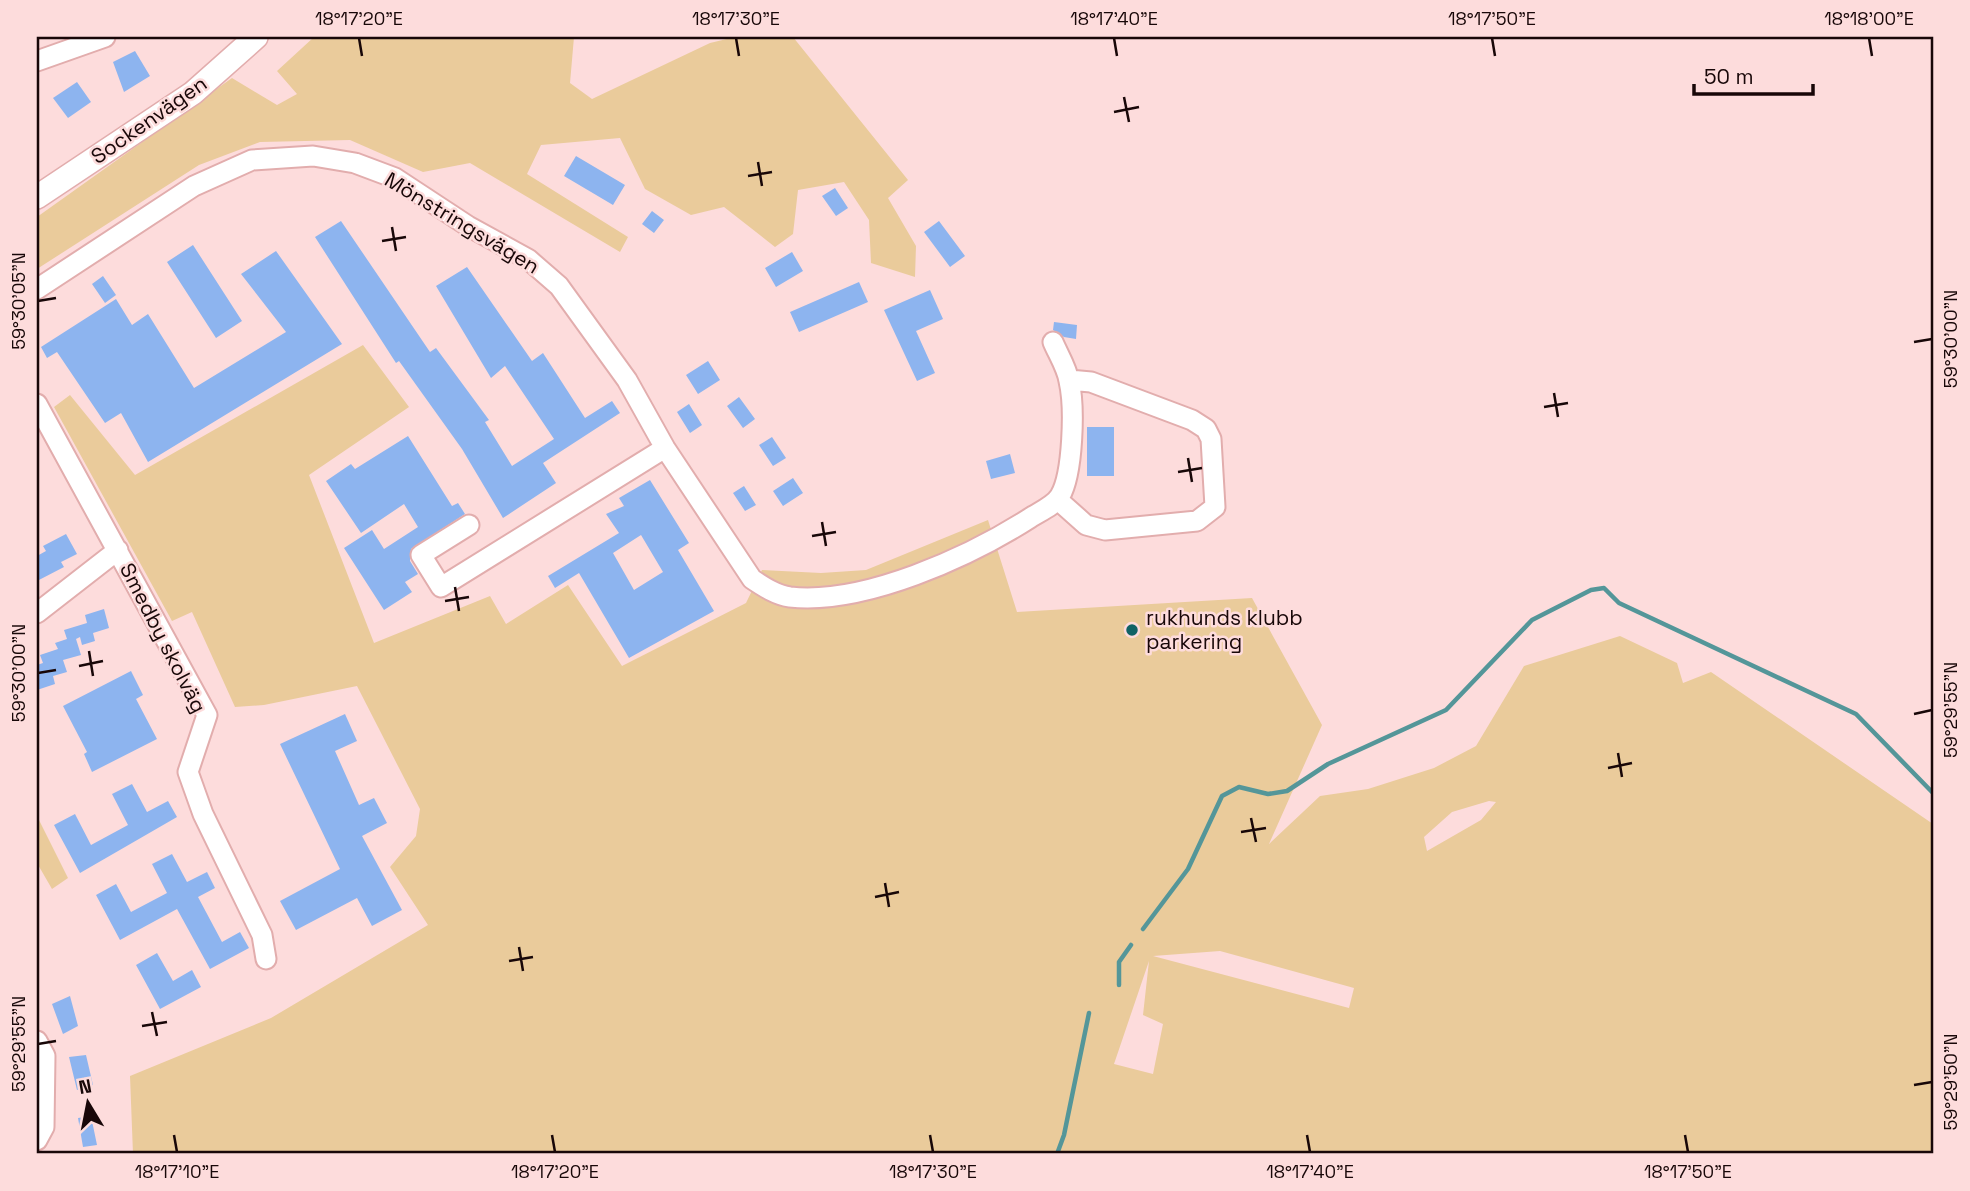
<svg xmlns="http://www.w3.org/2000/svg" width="1970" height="1191" font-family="'Space Grotesk',sans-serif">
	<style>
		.green { fill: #eacb9b; fill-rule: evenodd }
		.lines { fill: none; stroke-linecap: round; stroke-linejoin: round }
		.stream { stroke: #549699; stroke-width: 4.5 }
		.building { fill: #8db4ef; fill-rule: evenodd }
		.minor-casing { stroke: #e2adad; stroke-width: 23 }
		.tertiary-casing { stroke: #e2adad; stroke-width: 26 }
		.minor { stroke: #fff; stroke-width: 19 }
		.tertiary { stroke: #fff; stroke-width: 23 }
		.ticks { fill: none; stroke: #180708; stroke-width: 2.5 }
		.poi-dot { fill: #116265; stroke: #fddcdc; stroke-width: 2.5 }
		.labels { text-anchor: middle; stroke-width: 5; stroke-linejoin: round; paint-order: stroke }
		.street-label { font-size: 21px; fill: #180708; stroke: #fddcdc }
		.poi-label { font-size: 21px; fill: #180708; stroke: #fddcdc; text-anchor: start }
		.neatline { fill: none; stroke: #180708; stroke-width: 2.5 }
		.ticks-label { font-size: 18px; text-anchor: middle; fill: #180708 }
	</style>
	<rect width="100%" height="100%" fill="#fddcdc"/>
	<path class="green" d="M314,37H574L570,83L592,99L710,43L735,37H793L908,180L888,198L916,246L915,277L871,263L869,220L844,182L798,190L793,234L775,247L724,207L691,215L645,189L620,138L541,145L527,174L628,237L620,252L470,163L423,172L350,140L260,142L199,165L37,269V217L232,78L277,105L297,94L277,71Z
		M363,345L409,407L309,475L374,643L490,596L506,624L568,585L622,666L746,603L762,570L821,573L866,570L988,520L1017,612L1252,598L1322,725L1269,844L1320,796L1368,789L1434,768L1476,746L1524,666L1620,636L1677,663L1683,683L1711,672L1933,824V1154H133L130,1076L271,1018L428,925L390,867L416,836L420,809L357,686L264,705L235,707L192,612L172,621L54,407L70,395L135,475ZM1489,801L1496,802L1481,820L1427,851L1424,837L1452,812ZM1220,951L1354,988L1349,1008L1153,956ZM1149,961L1143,1015L1163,1024L1153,1074L1114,1064Z
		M37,816L68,878L52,889L37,863Z"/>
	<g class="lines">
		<path class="stream" d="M1143,929L1188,869L1222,796L1239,787L1268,794L1287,791L1328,764L1446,710L1532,620L1591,590L1604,588L1619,603L1856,714L1933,793
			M1119,985V962L1131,945
			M1057,1154L1064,1135L1089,1013"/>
	</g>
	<path class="building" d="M135,51L150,76L124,92L113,62Z
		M77,82L91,102L68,118L53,98Z
		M576,156L625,185L613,205L564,176Z
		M835,188L848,208L836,216L822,196Z
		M652,211L664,220L654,233L642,224Z
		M341,221L430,352L436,348L489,420L485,422L512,466L554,439L505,366L491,378L436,286L467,267L532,361L543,353L585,418L612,401L620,413L543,463L556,483L503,518L462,449L399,361L396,363L315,237Z
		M939,221L965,256L950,267L924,232Z
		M193,245L242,321L216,338L167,262Z
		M276,251L342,344L148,462L121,413L105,423L57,352L47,358L41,347L116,299L132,325L148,314L194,388L286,332L241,274Z
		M792,252L803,271L776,287L765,268Z
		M103,276L116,295L105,303L92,284Z
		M859,282L868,302L799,332L790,312Z
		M930,290L943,319L916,331L935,373L917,381L884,310Z
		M1054,322L1077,325L1076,339L1064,337L1053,330Z
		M708,361L720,380L698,394L686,375Z
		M739,397L755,419L743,428L727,406Z
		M689,404L702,425L690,433L677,412Z
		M1087,427H1114V476H1087Z
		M408,436L452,506L458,503L465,514L411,549L410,561L418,574L405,582L412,592L384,610L344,548L372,530L384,549L418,527L404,504L361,533L326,481L351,464L355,469Z
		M772,437L786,458L773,466L759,445Z
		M1010,454L1015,473L991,479L986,461Z
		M793,478L803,493L783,506L773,491Z
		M650,480L689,543L678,550L714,611L629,658L579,573L555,588L548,576L619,533L606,514L624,506L619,498ZM641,535L663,572L634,590L613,553Z
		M744,486L756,505L745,511L733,493Z
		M66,534L77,554L61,562L64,567L37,581V556L46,551L43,546Z
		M104,609L109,628L93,633L95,641L82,645L80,637L76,639L81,655L63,660L67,672L53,676L55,684L37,690V665L43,663L40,655L58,649L55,643L67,639L64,630L87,623L85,615Z
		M131,671L143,695L136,699L157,739L92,772L84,754L87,752L63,706Z
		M345,714L357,741L335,751L359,805L374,798L387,823L362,836L402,910L372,926L357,898L296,930L280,901L340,869L280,744Z
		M132,784L147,812L168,801L177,817L80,873L54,825L75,814L91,845L128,825L112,794Z
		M172,854L187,882L207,872L215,888L198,897L222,942L240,932L249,948L210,969L177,909L120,940L96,895L116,884L131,912L167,893L152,864Z
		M157,953L173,981L192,970L201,987L160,1009L136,965Z
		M70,996L78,1026L63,1034L52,1004Z
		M86,1055L93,1085L77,1090L69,1057Z
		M91,1116L97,1145L83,1147L78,1118Z"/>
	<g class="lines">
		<defs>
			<path id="minor" d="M37,61L105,37
				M37,289L194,186L252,160L313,156L355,163L395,178L468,226L528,259L559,286L627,380L665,448L752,579C764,587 776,595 790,597C864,605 969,557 1030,518C1039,512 1054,506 1060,496C1073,474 1075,407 1069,381C1067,368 1058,354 1053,342
				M37,404L207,715L188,772L203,814L262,935L266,959
				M1058,500L1086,525L1105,530L1197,521L1215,507L1211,439L1206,429L1192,420L1091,382L1069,380
				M469,525L421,555L441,587L665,448
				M37,613L118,550
				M37,1041L45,1056L44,1127L37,1140"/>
			<path id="tertiary" d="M37,197L193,93L256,37"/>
		</defs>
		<use href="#minor" class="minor-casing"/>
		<use href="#tertiary" class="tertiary-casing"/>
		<use href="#minor" class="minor"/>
		<use href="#tertiary" class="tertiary"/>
	</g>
	<path class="ticks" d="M359,38L362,56M736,38L739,56M1114,38L1117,56M1492,38L1495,56M1869,38L1872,56M1124,97L1129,122M1114,112L1139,107M758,162L762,186M748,176L772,172M392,227L396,251M382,241L406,237M38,301L56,298M1914,342L1932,339M1554,393L1558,417M1544,407L1568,403M1188,458L1192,482M1178,472L1202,468M822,522L826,546M812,536L836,532M455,587L459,611M445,601L469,597M89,651L93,676M79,666L103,661M38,673L56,670M1914,714L1932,710M1618,753L1622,777M1608,768L1632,763M1251,818L1256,842M1241,832L1266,828M885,883L889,907M875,897L899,892M519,947L523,971M509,961L533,957M152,1012L157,1036M142,1026L167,1022M38,1044L56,1041M1914,1085L1932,1082M174,1135L177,1152M552,1135L555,1152M930,1135L933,1152M1307,1135L1310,1152M1685,1135L1688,1152"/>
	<circle class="poi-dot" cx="1132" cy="630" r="7"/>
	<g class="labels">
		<g class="street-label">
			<text transform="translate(149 120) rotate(-35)" y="7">Sockenvägen</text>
			<text transform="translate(462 223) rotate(31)" y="7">Mönstringsvägen</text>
			<text transform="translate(163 638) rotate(63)" y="7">Smedby skolväg</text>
		</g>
		<g class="poi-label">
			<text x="1146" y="625">rukhunds klubb<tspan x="1146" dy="24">parkering</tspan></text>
		</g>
	</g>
	<rect width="1970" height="1191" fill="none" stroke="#fddcdc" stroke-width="77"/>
	<g transform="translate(88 1103) rotate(350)" stroke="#fddcdc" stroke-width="5" paint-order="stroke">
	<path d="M0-5L12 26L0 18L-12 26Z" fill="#180708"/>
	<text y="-10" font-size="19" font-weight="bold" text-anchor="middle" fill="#180708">N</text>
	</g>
	<path d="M1694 84v10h119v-10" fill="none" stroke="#180708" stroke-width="3.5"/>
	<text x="1704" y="84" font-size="21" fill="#180708" stroke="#fddcdc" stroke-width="5" paint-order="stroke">50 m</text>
	<rect x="38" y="38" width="1894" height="1114" class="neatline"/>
	<g class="ticks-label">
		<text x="359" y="25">18°17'20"E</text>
		<text x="736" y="25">18°17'30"E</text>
		<text x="1114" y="25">18°17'40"E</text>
		<text x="1492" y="25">18°17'50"E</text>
		<text x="1869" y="25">18°18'00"E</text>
		<text transform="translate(19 301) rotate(-90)" y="6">59°30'05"N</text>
		<text transform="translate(1951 339) rotate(-90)" y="6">59°30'00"N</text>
		<text transform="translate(19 673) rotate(-90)" y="6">59°30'00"N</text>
		<text transform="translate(1951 710) rotate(-90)" y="6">59°29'55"N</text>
		<text transform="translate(19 1044) rotate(-90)" y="6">59°29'55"N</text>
		<text transform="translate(1951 1082) rotate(-90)" y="6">59°29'50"N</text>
		<text x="177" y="1178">18°17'10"E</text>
		<text x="555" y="1178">18°17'20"E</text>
		<text x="933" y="1178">18°17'30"E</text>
		<text x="1310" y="1178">18°17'40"E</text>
		<text x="1688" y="1178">18°17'50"E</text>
	</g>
</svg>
